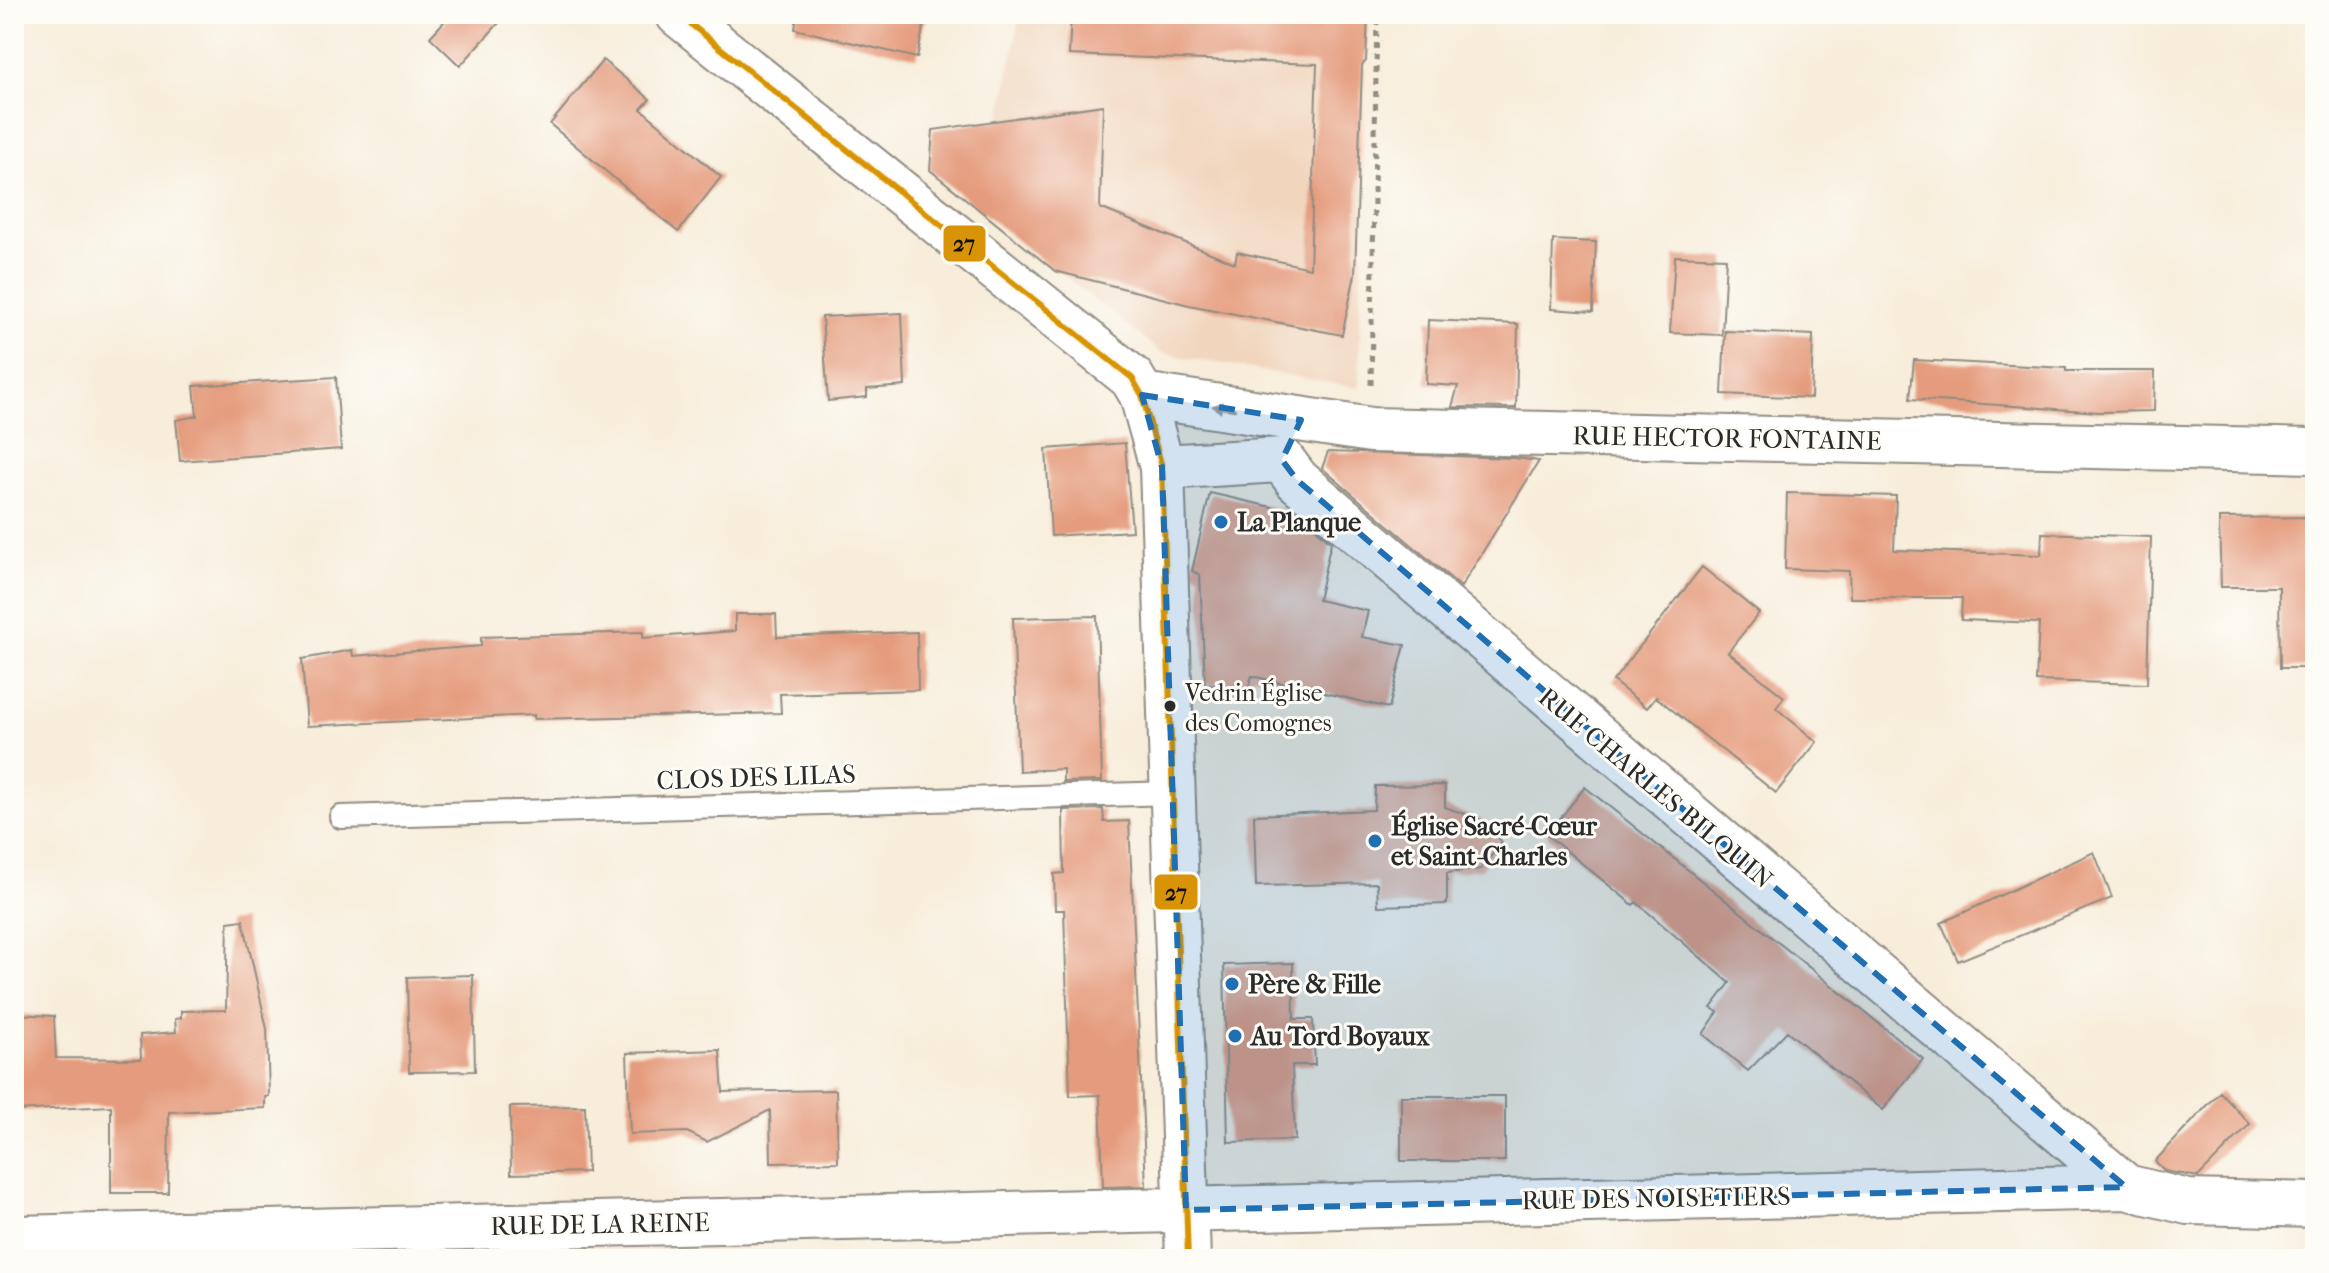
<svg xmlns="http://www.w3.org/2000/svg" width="2329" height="1273" font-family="'IM FELL French Canon',serif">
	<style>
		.built { fill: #f1d5bd }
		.building { fill: #e59b7d }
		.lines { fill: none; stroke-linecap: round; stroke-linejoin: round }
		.lane-casing { stroke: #918c82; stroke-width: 26 }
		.street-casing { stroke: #918c82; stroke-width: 48 }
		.secondary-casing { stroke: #918c82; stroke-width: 48 }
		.path { stroke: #918c82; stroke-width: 5; stroke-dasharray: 6 6; stroke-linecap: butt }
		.lane { stroke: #fff; stroke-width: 22 }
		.street { stroke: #fff; stroke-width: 44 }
		.secondary { stroke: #fff; stroke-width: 44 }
		.bus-1-casing { stroke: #fdfcf7; stroke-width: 12 }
		.bus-1 { stroke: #d89406; stroke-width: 6 }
		.oneway { fill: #a0a0a0 }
		.marked { fill: #1f6fb2; fill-opacity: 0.2; stroke: #1f6fb2; stroke-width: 6; stroke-dasharray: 16 10; stroke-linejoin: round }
		.poi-dot { fill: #1f6fb2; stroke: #fdfcf7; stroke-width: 3 }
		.bus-dot { fill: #2b2b2b; stroke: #fdfcf7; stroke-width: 3 }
		.labels { text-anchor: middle; stroke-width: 6; stroke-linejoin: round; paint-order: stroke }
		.bus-label { font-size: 24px; fill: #2b2b2b; stroke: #fdfcf7; text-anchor: start }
		.street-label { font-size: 26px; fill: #2b2b2b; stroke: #fdfcf7 }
		.poi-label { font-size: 26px; font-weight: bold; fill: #2b2b2b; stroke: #fdfcf7; text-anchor: start }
		.line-badge { stroke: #fdfcf7; stroke-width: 3 }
		.pale-badge-label { font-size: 22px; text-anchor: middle; font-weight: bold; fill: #111 }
	</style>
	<rect width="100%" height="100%" fill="#fdfcf7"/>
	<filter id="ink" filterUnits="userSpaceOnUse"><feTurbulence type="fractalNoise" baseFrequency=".0125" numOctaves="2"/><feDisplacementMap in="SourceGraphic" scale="16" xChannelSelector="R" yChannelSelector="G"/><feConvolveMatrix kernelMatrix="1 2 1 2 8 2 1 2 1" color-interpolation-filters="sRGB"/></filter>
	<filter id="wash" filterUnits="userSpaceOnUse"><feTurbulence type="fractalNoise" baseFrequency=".006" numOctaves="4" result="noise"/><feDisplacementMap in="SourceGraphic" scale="32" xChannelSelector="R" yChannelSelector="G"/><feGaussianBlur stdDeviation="1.8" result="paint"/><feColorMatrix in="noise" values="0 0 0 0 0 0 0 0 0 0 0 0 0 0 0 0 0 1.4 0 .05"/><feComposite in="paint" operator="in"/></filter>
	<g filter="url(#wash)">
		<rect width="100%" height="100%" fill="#f7edda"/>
		<path class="built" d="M1020,14H1366L1359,388L1162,353L930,170L933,130L1000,120Z"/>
		<g id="blocks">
			<path class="building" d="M451,14H507L460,66L430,37Z
				M797,14H926L917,58L795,29Z
				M1071,14H1368L1366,61L1362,65L1355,275L1342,335L1189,305L1055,271L930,170L933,130L1103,105L1100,208L1235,263L1237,252L1310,268L1317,64L1069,55Z
				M603,60L650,99L641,109L721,177L678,232L550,124Z
				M1553,240L1596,242L1593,312L1551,309Z
				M1675,256L1726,258L1722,335L1670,333Z
				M902,313L905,386L867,389V397L828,401L822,317Z
				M1428,320L1518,324L1516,408L1452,407L1458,386L1426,384Z
				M1725,331L1813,335L1811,398L1722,394Z
				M1914,360L2066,368V371H2155L2154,411L2100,412L1910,399Z
				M336,377L341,449L180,461L176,420L197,416L194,386Z
				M1125,443L1132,531L1051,536L1046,449Z
				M1328,452L1514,458L1539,461L1461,587L1322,468Z
				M1210,493L1298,513L1331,542L1318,600L1368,611L1362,637L1405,645L1389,708L1252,676L1246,694L1205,683L1200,575L1192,571Z
				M1787,493L1896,496L1894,550L2041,555L2042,533L2151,537L2147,684L2036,681L2039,623L1961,620L1962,598H1850L1849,571L1785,569Z
				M2315,517V668H2280L2279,587H2221L2219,518Z
				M1702,567L1759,613L1728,652L1784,697L1776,708L1817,742L1776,793L1656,697L1647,708L1613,681Z
				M735,614H776L777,637L917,632L918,690L780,694L781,713L534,719V715L307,726L302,659L352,650L353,656L481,646V637L643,632V638L735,631Z
				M1097,616L1102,781L1063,782V769L1019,771L1013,618Z
				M1445,785V807L1484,821L1502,842L1481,869L1447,873V904L1378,906L1377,883L1256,886L1254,815L1374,810L1375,786Z
				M1585,787L1923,1059L1883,1110L1787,1031L1748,1071L1703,1034L1718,1012L1711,1008L1730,983L1636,902L1633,905L1547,835Z
				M1103,809L1104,822L1129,821L1146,1186L1103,1187L1100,1095L1070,1096L1064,910H1055L1054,874L1064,873L1063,810Z
				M2094,852L2112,898L1958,961L1941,923Z
				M243,920L267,1029L269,1096L265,1097V1108L169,1112L168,1193H111V1106L14,1111V1014L54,1016L56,1058L141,1059L140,1035L176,1032L175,1019L181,1018V1011L226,1010L228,922Z
				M1293,963L1294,1019H1313L1315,1065H1292L1295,1140L1228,1142L1224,965Z
				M473,975L475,1071L409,1072L407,977Z
				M720,1050L723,1092L836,1090L838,1162L771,1163L770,1110L707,1142L687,1132L630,1134L627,1053Z
				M2220,1092L2250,1124L2198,1177L2165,1171L2155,1161Z
				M1401,1096H1505V1161H1401Z
				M585,1106L587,1172L511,1174L510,1107Z"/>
		</g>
	</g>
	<g filter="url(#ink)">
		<use href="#blocks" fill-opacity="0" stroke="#918c82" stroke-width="2"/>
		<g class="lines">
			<defs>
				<path id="lane" d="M341,817L1173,793"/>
				<path id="street" d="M1142,395L1371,430L2315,451
					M1282,460L1297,480L2126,1187
					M1162,467L1282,460
					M14,1238L2126,1187L2188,1202L2315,1205"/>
				<path id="secondary" d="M678,14L1132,378L1142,395L1162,467L1188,1259"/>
			</defs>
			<use href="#lane" class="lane-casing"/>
			<use href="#street" class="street-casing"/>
			<use href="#secondary" class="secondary-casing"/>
			<path class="path" d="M1371,385L1377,14"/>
			<use href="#lane" class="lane"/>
			<use href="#street" class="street"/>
			<use href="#secondary" class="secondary"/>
			<defs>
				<path id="bus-1" d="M678,14L1132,378L1142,395L1162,467L1188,1259"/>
			</defs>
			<use href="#bus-1" class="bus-1-casing"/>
			<use href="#bus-1" class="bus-1"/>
		</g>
		<defs><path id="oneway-solid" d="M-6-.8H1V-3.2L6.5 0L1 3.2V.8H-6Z" transform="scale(2)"/></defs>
		<use class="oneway" href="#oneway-solid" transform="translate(1224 408) rotate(-171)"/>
	</g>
	<path class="marked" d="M1142,395L1301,420L1282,460L1297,480L2126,1187L1186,1210L1162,467Z"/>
	<g class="poi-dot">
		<circle cx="1221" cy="522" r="8"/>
		<circle cx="1375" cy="841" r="8"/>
		<circle cx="1232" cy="984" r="8"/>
		<circle cx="1235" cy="1036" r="8"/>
	</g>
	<circle class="bus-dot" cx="1170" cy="706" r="7"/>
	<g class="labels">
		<g class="bus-label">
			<text x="1185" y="701">Vedrin Église<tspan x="1185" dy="30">des Comognes</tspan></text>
		</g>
		<g class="street-label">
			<text transform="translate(1727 438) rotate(1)" y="9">RUE HECTOR FONTAINE</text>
			<text transform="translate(756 777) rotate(-2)" y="9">CLOS DES LILAS</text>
			<text transform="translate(1656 788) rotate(40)" y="9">RUE CHARLES BILQUIN</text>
			<text transform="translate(1656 1198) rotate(-1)" y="9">RUE DES NOISETIERS</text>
			<text transform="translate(600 1224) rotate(-1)" y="9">RUE DE LA REINE</text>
		</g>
		<g class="poi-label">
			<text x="1237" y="531">La Planque</text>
			<text x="1391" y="835">Église Sacré-Cœur<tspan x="1391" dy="30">et Saint-Charles</tspan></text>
			<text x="1248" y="993">Père &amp; Fille</text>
			<text x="1251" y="1045">Au Tord Boyaux</text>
		</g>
	</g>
	<g class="line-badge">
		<rect x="942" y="224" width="45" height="39" rx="8" fill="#d89406"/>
		<rect x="1153" y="873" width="46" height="38" rx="8" fill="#d89406"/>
	</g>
	<g class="pale-badge-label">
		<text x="964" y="251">27</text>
		<text x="1176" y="900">27</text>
	</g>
	<rect width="2329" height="1273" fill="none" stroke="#fdfcf7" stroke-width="48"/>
</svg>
